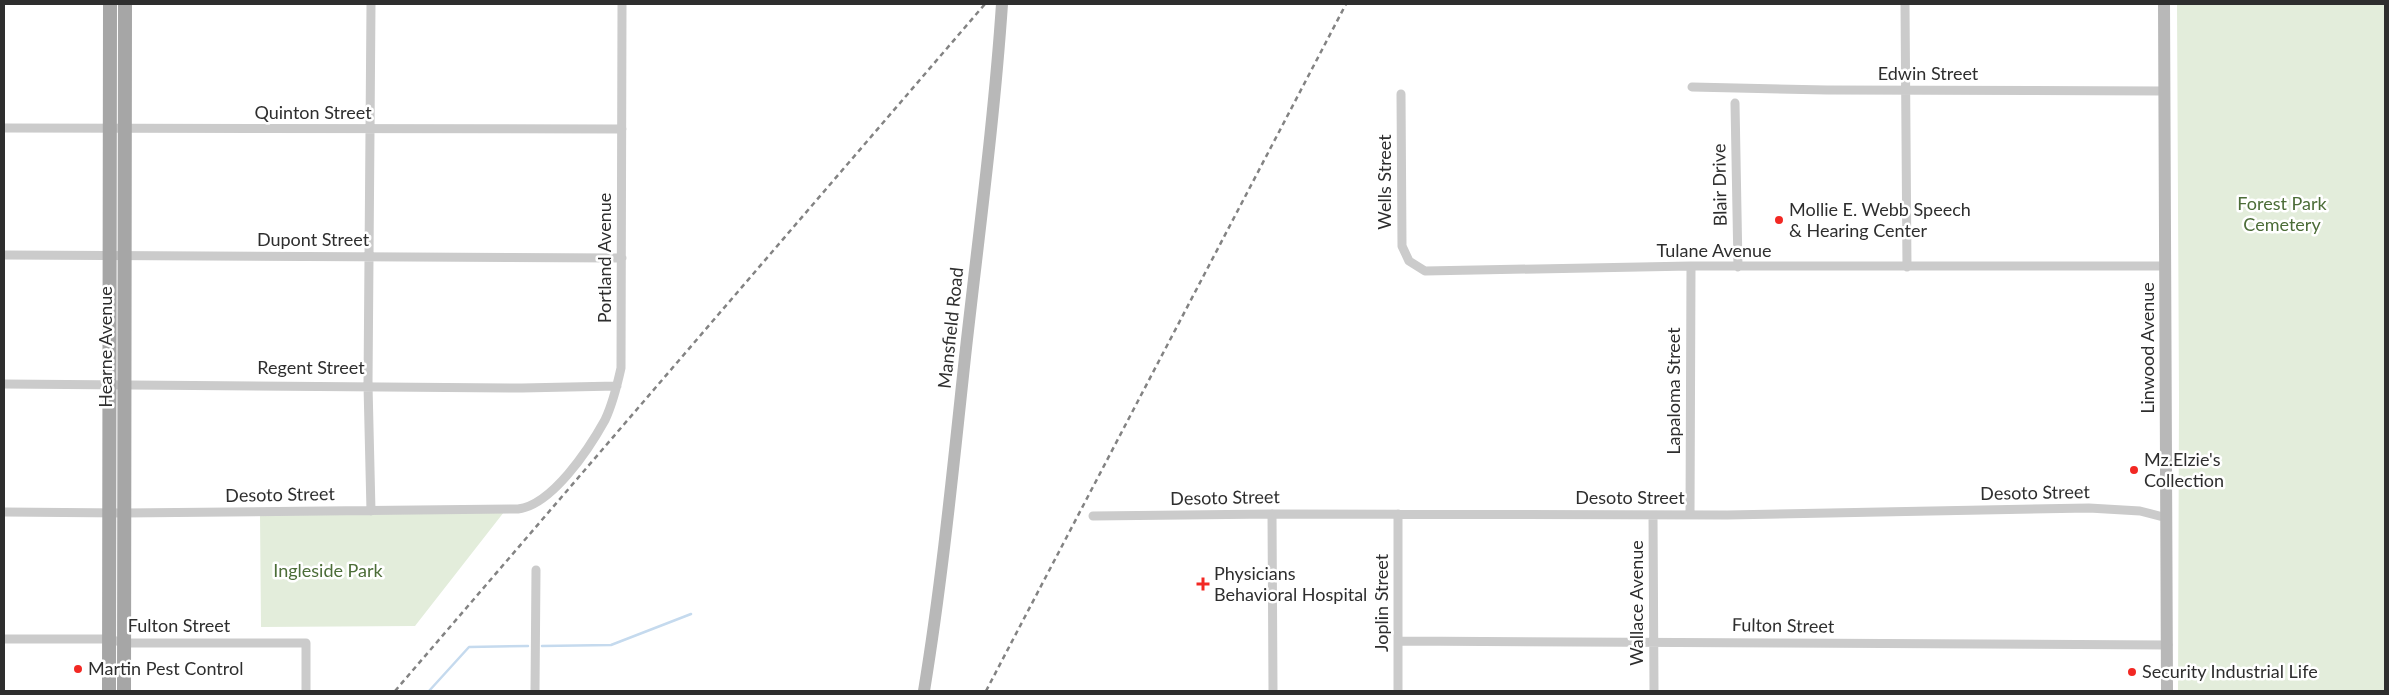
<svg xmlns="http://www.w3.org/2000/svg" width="2389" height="695" font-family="Lato,sans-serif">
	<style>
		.green { fill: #e3eddb }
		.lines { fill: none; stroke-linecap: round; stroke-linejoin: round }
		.stream { stroke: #c5daee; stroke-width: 2.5 }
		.minor { stroke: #cbcbcb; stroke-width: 9 }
		.secondary { stroke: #b8b8b8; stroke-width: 12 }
		.primary { stroke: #a6a6a6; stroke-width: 14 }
		.rail { stroke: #838383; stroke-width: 2.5; stroke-dasharray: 5 4; stroke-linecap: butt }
		.poi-dot { fill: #f22823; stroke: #fff; stroke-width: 2 }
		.labels { text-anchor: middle; stroke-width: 5; stroke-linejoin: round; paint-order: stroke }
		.street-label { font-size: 18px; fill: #2e2e2e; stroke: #fff }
		.park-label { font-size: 18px; fill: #4c6d38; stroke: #fff }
		.poi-label { font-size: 18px; fill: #2e2e2e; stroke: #fff; text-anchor: start }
	</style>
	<rect width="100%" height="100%" fill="#fff"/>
	<path class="green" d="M2177,4H2385V691H2178L2179,400Z
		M504,512L415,626L261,627L260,515Z"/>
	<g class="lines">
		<path class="stream" d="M542,646L611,645L691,614
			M429,691L469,647L528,646"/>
		<path class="minor" d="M1905,4L1907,267
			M1692,87L1827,90L2164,91
			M1401,94L1402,246L1409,261L1425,271L1691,266H2165
			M1735,103L1738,267
			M4,128L622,129
			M4,255L622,258
			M4,384L522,388L617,386
			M371,511L368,385L371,4
			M4,512L124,513L518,509C552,505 589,449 605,420C613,403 617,386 621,368L622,4
			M1272,514L1273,691
			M1653,515L1654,691
			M1690,515L1691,266
			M1093,516L1272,514L1727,515L2089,508L2140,511L2167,518
			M4,639H109L124,643H306V691
			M1398,641C1655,641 1911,645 2168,645
			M535,691L536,570
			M1398,691V514"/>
		<path class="secondary" d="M2164,4L2167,691
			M924,691C942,581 953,469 965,357C978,240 994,122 1002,4"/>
		<path class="primary" d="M109,691L110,4
			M124,691L125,4"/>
		<path class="rail" d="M395,691L985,4
			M986,691L1346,4"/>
	</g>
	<g class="poi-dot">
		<circle cx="1779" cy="220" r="5"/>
		<circle cx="2134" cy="470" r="5"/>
		<path d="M1200.5 576.5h5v5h5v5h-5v5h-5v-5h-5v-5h5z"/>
		<circle cx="78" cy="669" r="5"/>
		<circle cx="2132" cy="672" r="5"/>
	</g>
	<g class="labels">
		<g class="street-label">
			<text x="1928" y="80">Edwin Street</text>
			<text x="313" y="119">Quinton Street</text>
			<text transform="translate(1385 182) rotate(-90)" y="6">Wells Street</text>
			<text transform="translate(1720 185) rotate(-91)" y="6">Blair Drive</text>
			<text x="313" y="246">Dupont Street</text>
			<text x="1714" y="257">Tulane Avenue</text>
			<text transform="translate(605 258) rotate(-90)" y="6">Portland Avenue</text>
			<text transform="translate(951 328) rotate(-84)" y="6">Mansfield Road</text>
			<text transform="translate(106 347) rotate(-90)" y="6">Hearne Avenue</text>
			<text transform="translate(2148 348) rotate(-90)" y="6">Linwood Avenue</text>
			<text x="311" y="374">Regent Street</text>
			<text transform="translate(1674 391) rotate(-90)" y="6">Lapaloma Street</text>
			<text transform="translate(2035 493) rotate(-1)" y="6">Desoto Street</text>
			<text transform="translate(280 495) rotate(-1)" y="6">Desoto Street</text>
			<text transform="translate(1225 498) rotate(-1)" y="6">Desoto Street</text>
			<text x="1630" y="504">Desoto Street</text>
			<text transform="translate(1382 603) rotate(-90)" y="6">Joplin Street</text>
			<text transform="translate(1637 603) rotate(-90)" y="6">Wallace Avenue</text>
			<text x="179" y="632">Fulton Street</text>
			<text transform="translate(1783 626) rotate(1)" y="6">Fulton Street</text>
		</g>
		<g class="park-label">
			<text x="2282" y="210">Forest Park<tspan x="2282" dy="21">Cemetery</tspan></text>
			<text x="328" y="577">Ingleside Park</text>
		</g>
		<g class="poi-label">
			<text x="1789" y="216">Mollie E. Webb Speech<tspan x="1789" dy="21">&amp; Hearing Center</tspan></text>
			<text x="2144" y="466">Mz.Elzie's<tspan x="2144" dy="21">Collection</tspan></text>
			<text x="1214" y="580">Physicians<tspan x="1214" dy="21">Behavioral Hospital</tspan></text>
			<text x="88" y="675">Martin Pest Control</text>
			<text x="2142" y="678">Security Industrial Life</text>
		</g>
	</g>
	<rect width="2389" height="695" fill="none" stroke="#2e2e2e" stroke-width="10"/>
</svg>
